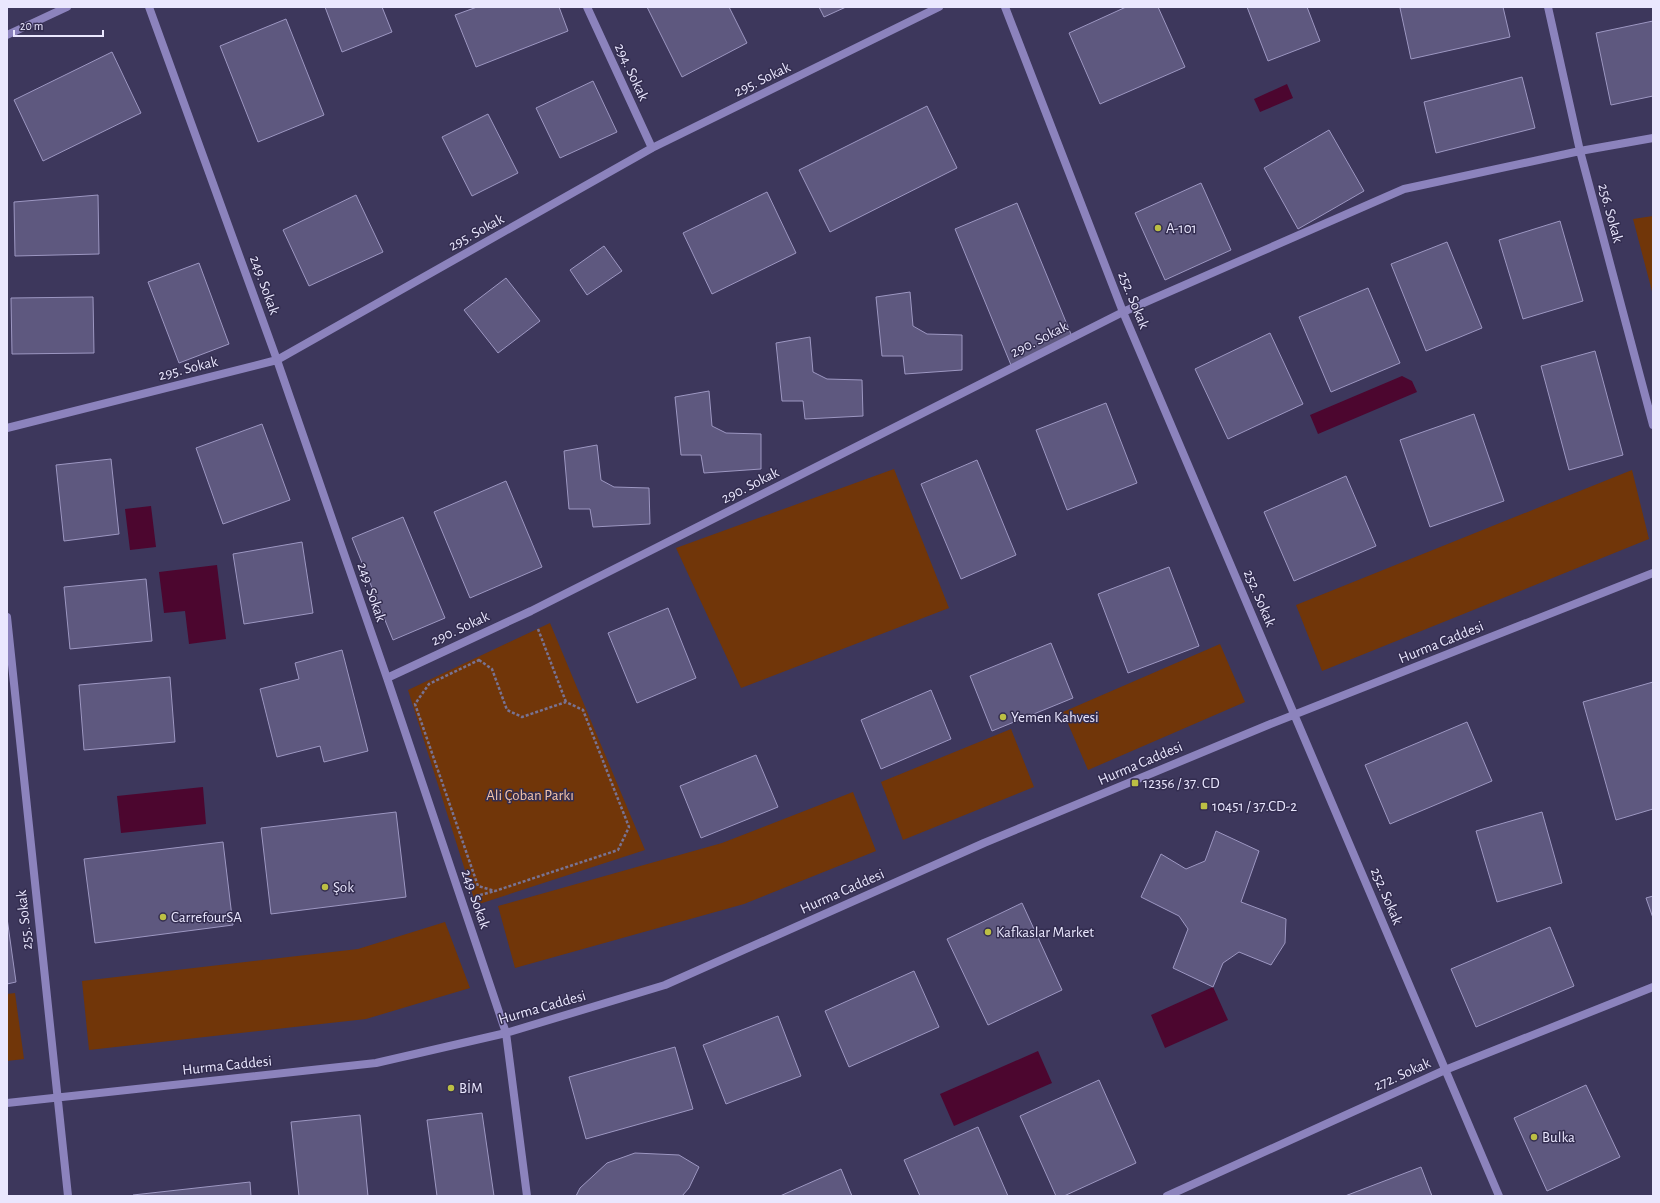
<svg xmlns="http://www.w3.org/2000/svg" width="1660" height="1203" font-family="'Alegreya Sans',sans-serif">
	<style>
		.green { fill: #713609 }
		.water { fill: #4c062f }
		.building { fill: #5e587f; stroke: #9d97c2 }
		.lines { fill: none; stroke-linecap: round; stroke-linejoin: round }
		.path { stroke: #787393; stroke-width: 2.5; stroke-dasharray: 3 2; stroke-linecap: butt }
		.minor { stroke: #8c83bd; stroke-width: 8 }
		.poi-dot { fill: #bcbf44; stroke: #332d50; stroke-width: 1.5 }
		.labels { text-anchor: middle; stroke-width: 3; stroke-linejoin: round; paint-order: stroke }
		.street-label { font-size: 15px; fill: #eae7fe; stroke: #332d50 }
		.poi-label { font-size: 15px; fill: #eae7fe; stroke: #332d50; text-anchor: start }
		.park-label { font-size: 15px; fill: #f4c4a9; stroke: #332d50 }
	</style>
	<rect width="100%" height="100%" fill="#3d375c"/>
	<path class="green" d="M1653,216V295L1633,219Z
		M894,469L949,608L741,688L676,548Z
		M1632,470L1649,539L1322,671L1296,605Z
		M550,623L645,850L476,905L408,690Z
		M1220,644L1245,702L1088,770L1063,712Z
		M1011,729L1034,787L903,840L881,782Z
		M853,792L876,851L744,904L515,968L498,906L722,843Z
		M445,922L470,988L366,1019L89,1050L82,981L358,949Z
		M15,993L24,1059L7,1061V994Z"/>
	<path class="water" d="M1287,84L1293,98L1260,112L1254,99Z
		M1402,376L1412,381L1417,392L1318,434L1310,415Z
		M151,506L156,547L130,550L125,509Z
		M217,565L226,639L189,644L185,611L164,613L159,572Z
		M203,787L206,824L121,833L117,796Z
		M1213,987L1228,1020L1165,1048L1151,1015Z
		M1038,1051L1052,1083L954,1126L940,1094Z"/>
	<path class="building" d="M325,7H382L392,32L342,52Z
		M477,7H559L568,31L476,67L455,15Z
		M647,7H729L747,43L682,77Z
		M819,7H846L824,17Z
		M1126,7H1158L1185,67L1100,104L1069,33Z
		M1247,7H1307L1320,41L1268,61Z
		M1403,7H1503L1510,37L1411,59L1400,8Z
		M286,19L324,115L258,142L220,46Z
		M1653,21V96L1611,105L1596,33Z
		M112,52L141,113L43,161L14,100Z
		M1522,77L1535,128L1436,153L1424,102Z
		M593,81L617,132L560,158L536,108Z
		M927,106L957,168L830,232L799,170Z
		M488,114L518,173L472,196L442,137Z
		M1329,130L1364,191L1298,229L1264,168Z
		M1201,183L1231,250L1165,280L1135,213Z
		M767,192L796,253L712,294L683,233Z
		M98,195L99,254L15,256L14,202Z
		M356,195L383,252L309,286L283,230Z
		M1017,203L1073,339L1011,365L955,229Z
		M1560,221L1583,301L1523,319L1499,240Z
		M1447,242L1482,328L1426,351L1391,264Z
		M604,246L622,271L587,295L570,270Z
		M199,263L229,344L179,363L148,282Z
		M506,278L540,321L498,353L464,310Z
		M1368,288L1400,363L1331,392L1299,317Z
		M910,292L913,326L927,334L962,335V370L905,374L903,356H882L876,297Z
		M93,297L94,353L12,354L11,298Z
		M1270,333L1303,404L1228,439L1195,369Z
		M810,337L813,372L827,379L862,380L863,416L805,419L803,401H782L776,343Z
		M1595,351L1623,455L1569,470L1541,366Z
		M709,391L712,426L726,433L761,434V469L704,473L701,455H681L675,397Z
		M1106,403L1137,483L1067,510L1036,430Z
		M1474,414L1504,501L1430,527L1400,440Z
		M262,424L290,500L223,524L196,448Z
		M597,445L601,480L614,487L649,488L650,524L593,527L590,509H569L564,451Z
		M111,459L119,534L64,541L56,465Z
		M977,460L1016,555L961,579L921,484Z
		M1346,476L1376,546L1294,581L1264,512Z
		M506,481L542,567L470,598L434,512Z
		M403,517L445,618L393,640L352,538Z
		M302,542L313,613L244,624L233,554Z
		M1169,567L1199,646L1128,673L1098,594Z
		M146,579L152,641L70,649L64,587Z
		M668,608L696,678L637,703L608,633Z
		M1051,643L1073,698L992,731L970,676Z
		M342,650L368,751L324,762L320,746L277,757L260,689L299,679L295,663Z
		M170,677L175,742L84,750L79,685Z
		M1653,682V809L1616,820L1583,702Z
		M931,690L951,739L881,769L861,720Z
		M1467,722L1492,781L1390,824L1365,765Z
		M756,755L778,807L701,838L680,786Z
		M396,812L406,897L271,914L261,828Z
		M1542,812L1562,883L1497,902L1476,831Z
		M1216,831L1259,851L1241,902L1286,919L1285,943L1271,965L1239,952L1223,963L1213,987L1173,968L1188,929L1179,916L1141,897L1161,854L1186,869L1205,861Z
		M223,842L233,925L95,943L84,859Z
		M1653,896V918L1646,898Z
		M1022,903L1062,990L988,1025L947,939Z
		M7,918L16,982L7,984Z
		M1550,927L1574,986L1476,1027L1451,969Z
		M914,971L939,1027L849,1067L825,1011Z
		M778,1016L801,1076L726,1104L703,1045Z
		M675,1047L693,1109L586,1139L569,1077Z
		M1099,1080L1136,1163L1064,1196H1056L1020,1116Z
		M1586,1085L1620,1157L1547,1191L1514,1118Z
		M482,1113L494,1196H437L427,1120Z
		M360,1115L368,1196H299L291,1122Z
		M978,1127L1008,1196H920L904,1160Z
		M635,1153L679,1155L699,1167L689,1188L682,1196H576L580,1188L607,1163Z
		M1421,1167L1432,1196H1345Z
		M841,1169L852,1196H780Z
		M250,1182L251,1196H133V1195Z"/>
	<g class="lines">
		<path class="path" d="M538,629L566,702
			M479,660L492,669L507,710L522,717L566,702L583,710L629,827L618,850L495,891L478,886L415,704L429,684Z
			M480,895L495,891"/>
		<path class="minor" d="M149,7L277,360L387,678L506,1033L527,1196
			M587,7L652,148
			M1005,7L1123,312L1499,1196
			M1548,7L1580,151L1653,425
			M7,35L67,7
			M7,428L277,360L652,148L939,7
			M7,617L68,1196
			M387,678L531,611L1123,312L1404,189L1580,151L1653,138
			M7,1103L376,1063L506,1033L665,985L984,843L1268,725L1653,573
			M1167,1196L1445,1070L1653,987"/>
	</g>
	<g class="poi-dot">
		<circle cx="1158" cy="228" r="4"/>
		<circle cx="1003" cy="717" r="4"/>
		<rect x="1131" y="779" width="8" height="8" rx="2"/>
		<rect x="1200" y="802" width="8" height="8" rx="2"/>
		<circle cx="325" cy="887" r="4"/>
		<circle cx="163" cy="917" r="4"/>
		<circle cx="988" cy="932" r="4"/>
		<circle cx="451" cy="1088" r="4"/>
		<circle cx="1534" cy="1137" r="4"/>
	</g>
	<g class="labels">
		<g class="street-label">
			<text transform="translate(632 72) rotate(65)" y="5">294. Sokak</text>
			<text transform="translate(762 79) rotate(-26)" y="5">295. Sokak</text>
			<text transform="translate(1611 213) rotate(75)" y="5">256. Sokak</text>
			<text transform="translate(476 232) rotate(-29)" y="5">295. Sokak</text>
			<text transform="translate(265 285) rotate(70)" y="5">249. Sokak</text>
			<text transform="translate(1134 300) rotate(68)" y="5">252. Sokak</text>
			<text transform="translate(1039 339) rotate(-27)" y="5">290. Sokak</text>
			<text transform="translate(188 368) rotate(-14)" y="5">295. Sokak</text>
			<text transform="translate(750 485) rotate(-27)" y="5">290. Sokak</text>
			<text transform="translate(372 592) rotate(71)" y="5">249. Sokak</text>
			<text transform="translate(1260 598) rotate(67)" y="5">252. Sokak</text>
			<text transform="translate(460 628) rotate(-25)" y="5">290. Sokak</text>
			<text transform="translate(1441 642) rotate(-22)" y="5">Hurma Caddesi</text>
			<text transform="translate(1140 763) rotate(-23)" y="5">Hurma Caddesi</text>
			<text transform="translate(842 891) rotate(-24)" y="5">Hurma Caddesi</text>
			<text transform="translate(1387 896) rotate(67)" y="5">252. Sokak</text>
			<text transform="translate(476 899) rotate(71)" y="5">249. Sokak</text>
			<text transform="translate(24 920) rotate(-96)" y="5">255. Sokak</text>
			<text transform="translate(542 1007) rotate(-16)" y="5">Hurma Caddesi</text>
			<text transform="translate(227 1065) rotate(-6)" y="5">Hurma Caddesi</text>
			<text transform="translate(1402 1074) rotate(-24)" y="5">272. Sokak</text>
		</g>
		<g class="poi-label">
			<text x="1166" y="233">A-101</text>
			<text x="1011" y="722">Yemen Kahvesi</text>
			<text x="1143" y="788">12356 / 37. CD</text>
			<text x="1212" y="811">10451 / 37.CD-2</text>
			<text x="333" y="892">Şok</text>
			<text x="171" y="922">CarrefourSA</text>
			<text x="996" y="937">Kafkaslar Market</text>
			<text x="459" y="1093">BİM</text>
			<text x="1542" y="1142">Bulka</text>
		</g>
		<g class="park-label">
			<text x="530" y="800">Ali Çoban Parkı</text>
		</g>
	</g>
	<rect width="1660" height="1203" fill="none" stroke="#eae7fe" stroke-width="16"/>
	<path d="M14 30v6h89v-6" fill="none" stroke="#eae7fe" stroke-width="2"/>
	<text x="20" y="30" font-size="12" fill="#eae7fe" stroke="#332d50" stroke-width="3" paint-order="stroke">20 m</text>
</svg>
